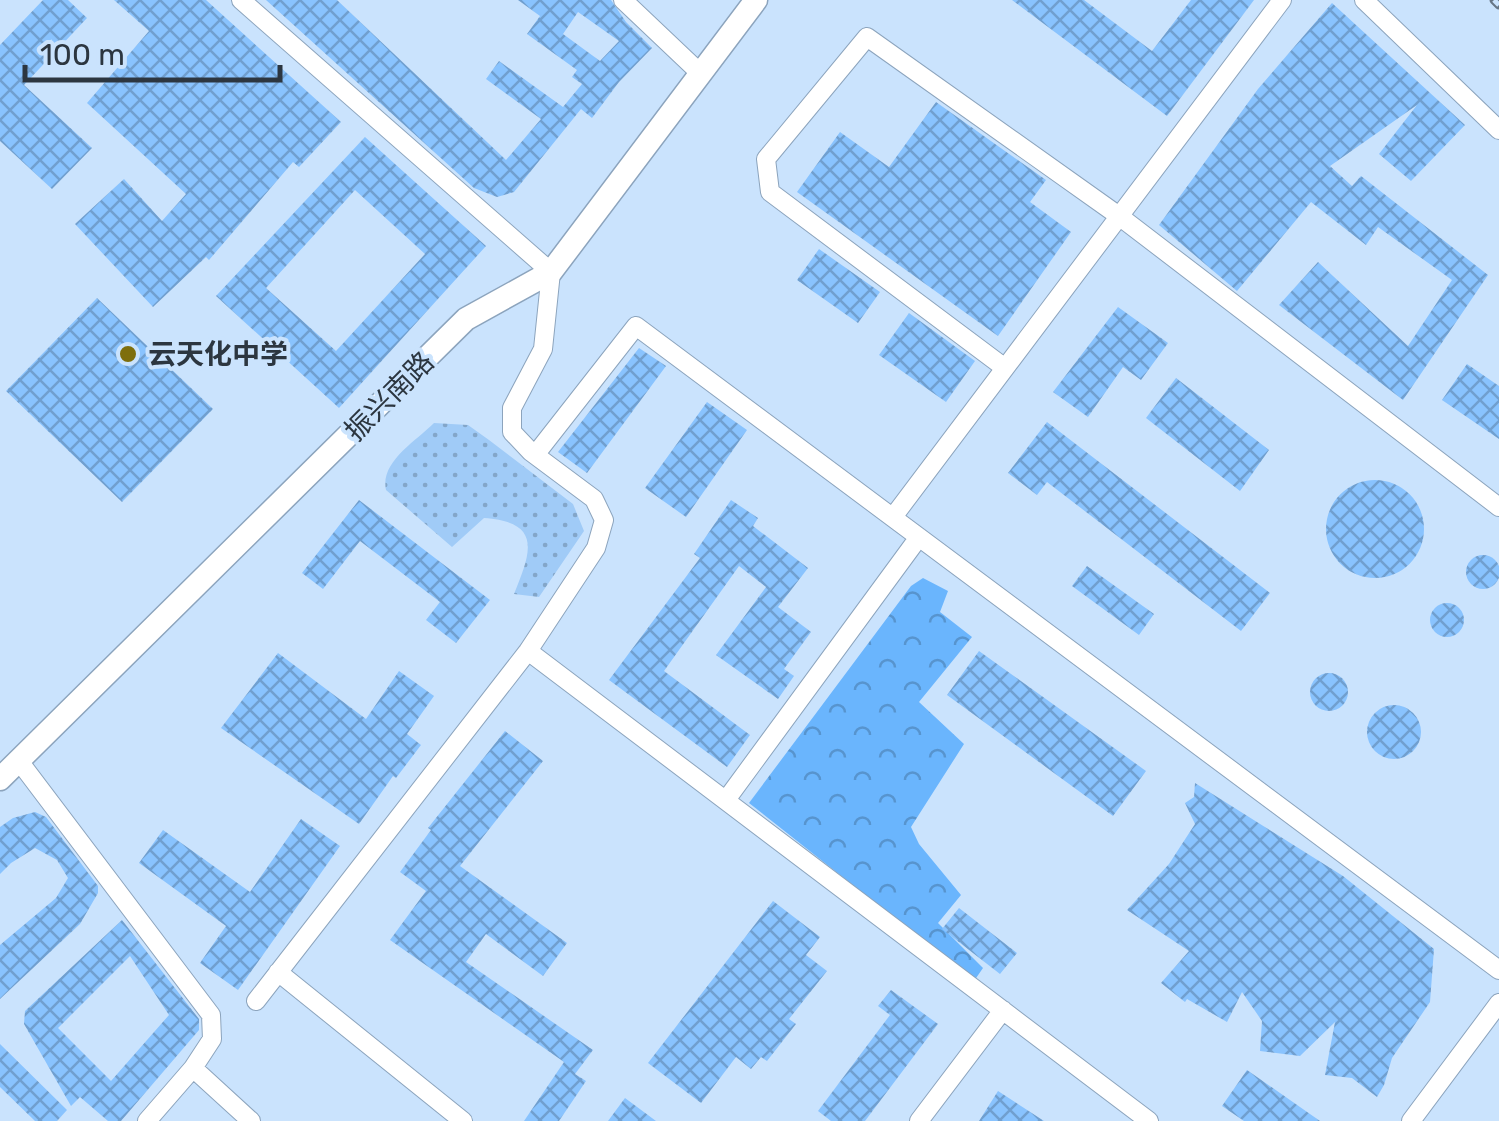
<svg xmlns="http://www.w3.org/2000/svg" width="1499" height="1121" font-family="Rubik,'Noto Sans SC',sans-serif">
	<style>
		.grass { fill: url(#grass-dots) }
		.forest { fill: url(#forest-crowns) }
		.building { fill: url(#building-cross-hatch); fill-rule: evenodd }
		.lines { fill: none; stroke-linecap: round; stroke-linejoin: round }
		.minor-casing { stroke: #8ca4bd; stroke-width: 20 }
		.major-casing { stroke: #8ca4bd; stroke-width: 25 }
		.minor { stroke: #fff; stroke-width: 18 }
		.major { stroke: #fff; stroke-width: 22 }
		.rail-casing { stroke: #677686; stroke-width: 9 }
		.rail { stroke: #cae3fd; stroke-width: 5; stroke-dasharray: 15; stroke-linecap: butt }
		.poi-dot { fill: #7e6e0c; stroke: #cae3fd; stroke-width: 4 }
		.labels { text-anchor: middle; stroke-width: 8; stroke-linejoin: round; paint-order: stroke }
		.poi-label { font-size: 28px; font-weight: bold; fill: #2c3640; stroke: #cae3fd; text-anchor: start }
		.street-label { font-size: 28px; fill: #2c3640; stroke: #cae3fd }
	</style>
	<defs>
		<pattern id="grass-dots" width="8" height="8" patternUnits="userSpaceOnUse" patternTransform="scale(2.5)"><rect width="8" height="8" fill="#a0cbf7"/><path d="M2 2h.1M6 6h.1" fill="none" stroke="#83a6c9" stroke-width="1.8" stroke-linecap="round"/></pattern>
		<pattern id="forest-crowns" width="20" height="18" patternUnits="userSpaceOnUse" patternTransform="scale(2.5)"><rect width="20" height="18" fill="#6ab5fd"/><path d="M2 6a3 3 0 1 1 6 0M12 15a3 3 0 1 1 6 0" fill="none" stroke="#5794ce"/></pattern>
		<pattern id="building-cross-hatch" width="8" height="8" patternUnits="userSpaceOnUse" patternTransform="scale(2.5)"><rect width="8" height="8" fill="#89c3fe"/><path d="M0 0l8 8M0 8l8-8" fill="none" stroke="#709fcf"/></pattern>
	</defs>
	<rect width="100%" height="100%" fill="#cae3fd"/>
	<path class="grass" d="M434,423L468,425L489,440L573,504L584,531L539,597L514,594C530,554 544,522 484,518L452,547L386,490C380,462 415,442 434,423Z"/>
	<path class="forest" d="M923,578L948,591L940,612L972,637L919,702L964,744L911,827L919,844L961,895L938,923L983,968L974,981L749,803L911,586Z"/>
	<path class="building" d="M43,0H68L87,18L24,85L92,148L52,189L0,141V45Z
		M114,0H206L341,122L299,167L293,162L209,260L206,257L153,307L75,224L124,179L162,221L186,194L87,103L149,31Z
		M266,0H337L506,160L541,119L486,79L499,61L563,107L582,84L572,77L577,70L527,34L540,16L518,0H611L626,22L652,48L619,82L592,118L581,109L514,192L497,197L474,188ZM578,12L619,41L600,61L563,34Z
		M1012,0H1084L1152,51L1191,0H1254L1167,116Z
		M1332,3L1465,125L1411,181L1379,154L1417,105L1330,166L1352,186L1361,176L1488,275L1403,400L1279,305L1318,262L1408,346L1452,280L1378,227L1366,245L1311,202L1237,291L1159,225L1258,89Z
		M936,102L1046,180L1030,202L1071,232L998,336L797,192L840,132L889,167Z
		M365,137L486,246L339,408L216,296ZM355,190L425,254L336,351L266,288Z
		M819,249L880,292L858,323L797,280Z
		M97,298L213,409L122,502L6,391Z
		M1118,307L1168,343L1141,380L1123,367L1088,417L1053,392Z
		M909,313L975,361L946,402L879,355Z
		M639,348L666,366L587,473L558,452Z
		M1467,364L1499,386V439L1442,400Z
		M1176,378L1269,450L1240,491L1146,418Z
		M707,402L747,430L686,517L645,488Z
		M1047,422L1270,593L1241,631L1047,482L1037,495L1008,473Z
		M1326 529a49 49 0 1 1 98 0a49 49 0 1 1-98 0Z
		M359,500L490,600L456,643L426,620L440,602L360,541L323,589L302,573Z
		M731,500L758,518L753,526L808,568L778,607L811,632L784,669L794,676L778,699L716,655L766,587L739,566L664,671L750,735L727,767L609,680L700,558L694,554Z
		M1466 572a17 17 0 1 1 34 0a17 17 0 1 1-34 0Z
		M1087,566L1154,614L1139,635L1072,586Z
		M1430 620a17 17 0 1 1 34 0a17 17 0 1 1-34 0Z
		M979,651L1146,771L1113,816L947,695Z
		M278,653L366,719L399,671L434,696L407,734L421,745L396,778L393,776L359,824L221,728Z
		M1310 692a19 19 0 1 1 38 0a19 19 0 1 1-38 0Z
		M1367 732a27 27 0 1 1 54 0a27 27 0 1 1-54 0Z
		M505,731L543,761L460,866L567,943L543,976L486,934L466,962L593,1050L575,1074L586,1081L559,1121H524L564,1062L390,940L426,891L400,872L431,830L428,828Z
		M1195,783L1343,876L1434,949L1430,1002L1392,1058L1384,1085L1377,1097L1352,1078L1325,1075L1335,1022L1300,1056L1260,1051L1262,1021L1242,992L1227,1022L1187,999L1185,1002L1161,983L1189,951L1127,910L1169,864L1195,824L1185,803L1194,797Z
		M35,812L46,817L98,886V893L80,924L0,999V945L56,898L68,878L57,860L35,848L11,863L0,874V827L13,818Z
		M301,819L340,846L238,990L200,963L226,926L139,863L163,830L250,892Z
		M773,901L820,937L806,955L827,971L789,1019L796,1024L767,1061L761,1057L751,1069L736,1057L701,1103L648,1063Z
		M959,908L1017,953L1000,974L942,929Z
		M122,920L199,1019V1030L121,1121H108L80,1097L71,1106L24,1024L25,1011ZM130,956L169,1015L111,1081L58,1028Z
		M891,990L938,1024L865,1121H831L818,1111L890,1015L878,1006Z
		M0,1044L67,1110L57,1121H35L0,1087Z
		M1247,1070L1267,1084L1320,1121H1244L1222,1106Z
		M998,1091L1044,1121H979Z
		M625,1098L656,1121H608Z"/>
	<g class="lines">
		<defs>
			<path id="minor" d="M241,0L551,272L543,349L512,408V432L531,452L594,499L604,520L596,548L528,651L256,1001
				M623,0L700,73
				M1364,0L1499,130
				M1005,368L770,192L766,159L867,37L1119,216L1499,507
				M535,455L636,326L1499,970
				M893,517L1282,0
				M528,651L1149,1121
				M19,761L211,1015L212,1039L193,1068L147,1121
				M726,800L919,537
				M278,972L463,1121
				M193,1068L251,1121
				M919,1121L1003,1010
				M1411,1121L1499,1003"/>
			<path id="major" d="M0,779L466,319L551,272L756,0"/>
		</defs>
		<use href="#minor" class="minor-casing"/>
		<use href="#major" class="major-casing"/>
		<use href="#minor" class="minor"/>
		<use href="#major" class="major"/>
		<defs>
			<path id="rail" d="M1494,0L1499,5"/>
		</defs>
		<use href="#rail" class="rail-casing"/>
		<use href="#rail" class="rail"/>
	</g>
	<circle class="poi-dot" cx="128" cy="354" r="10"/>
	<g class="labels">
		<g class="poi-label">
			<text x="148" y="364">云天化中学</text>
		</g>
		<g class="street-label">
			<text transform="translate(389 396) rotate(-45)" y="10">振兴南路</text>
		</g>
	</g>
	<path d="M25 65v15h255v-15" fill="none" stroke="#2c3640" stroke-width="5"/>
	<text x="40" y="65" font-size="30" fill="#2c3640" stroke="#cae3fd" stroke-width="8" paint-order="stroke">100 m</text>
</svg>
